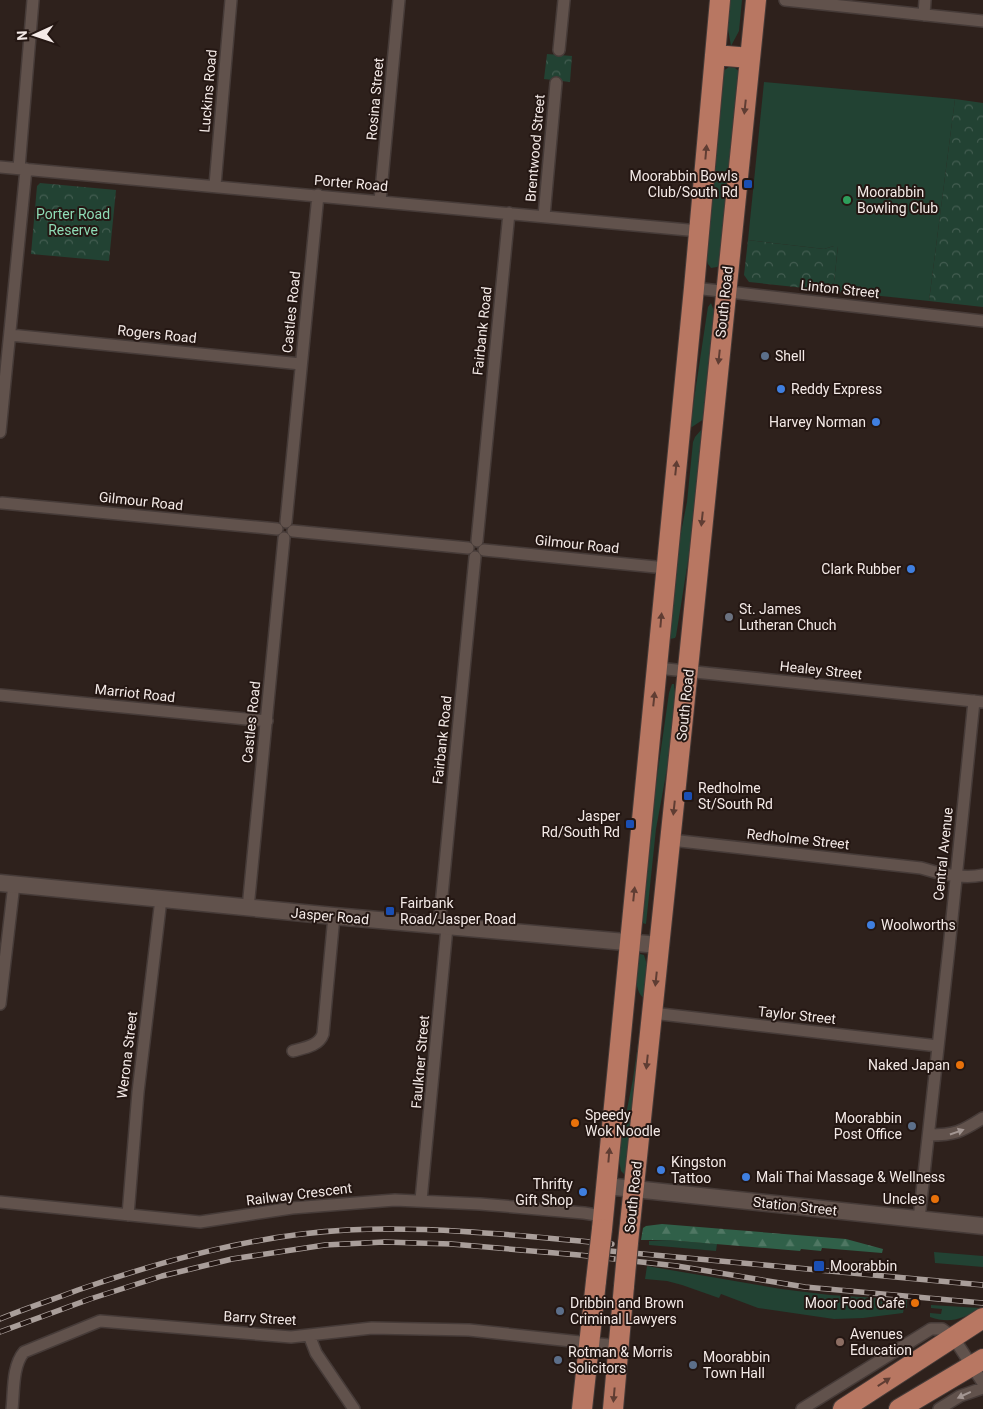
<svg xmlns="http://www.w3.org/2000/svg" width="983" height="1409" font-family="Roboto,sans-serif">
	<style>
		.green { fill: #224233 }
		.forest { fill: url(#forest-firs) }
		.park { fill: url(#park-crowns) }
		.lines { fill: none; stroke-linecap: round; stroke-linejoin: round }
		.minor-casing { stroke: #463b38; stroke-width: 14 }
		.secondary-casing { stroke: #463b38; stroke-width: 19 }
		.trunk-casing { stroke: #463b38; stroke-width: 22 }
		.minor { stroke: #61524c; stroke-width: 11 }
		.secondary { stroke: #61524c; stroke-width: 16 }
		.trunk { stroke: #b87762; stroke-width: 20 }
		.rail-casing { stroke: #a99e9a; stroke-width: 5.5 }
		.rail { stroke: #241713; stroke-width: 4; stroke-dasharray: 11; stroke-linecap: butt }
		.trunk-bridge-casing { stroke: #463b38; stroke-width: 22; stroke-linecap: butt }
		.trunk-bridge { stroke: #b87762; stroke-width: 20 }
		.oneway { fill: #5f3d33 }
		.oneway2 { fill: #a39692 }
		.transit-dot { fill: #1a4fb4; stroke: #241713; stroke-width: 2 }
		.leisure-dot { fill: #2e9e5b; stroke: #241713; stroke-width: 2 }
		.service-dot { fill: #5c6f8a; stroke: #241713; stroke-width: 2 }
		.shop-dot { fill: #3f7fe0; stroke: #241713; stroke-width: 2 }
		.worship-dot { fill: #6b7280; stroke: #241713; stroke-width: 2 }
		.food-dot { fill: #e8710a; stroke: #241713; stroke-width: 2 }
		.education-dot { fill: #8d6e63; stroke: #241713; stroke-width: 2 }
		.labels { text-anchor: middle; stroke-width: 4; stroke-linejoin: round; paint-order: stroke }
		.street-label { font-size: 14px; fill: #f4eae7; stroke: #241713 }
		.poi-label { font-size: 14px; fill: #f4eae7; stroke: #241713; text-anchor: start }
		.park-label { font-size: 14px; fill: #8edbb5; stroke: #241713 }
	</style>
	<defs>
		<pattern id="forest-firs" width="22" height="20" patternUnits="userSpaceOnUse" patternTransform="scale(1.25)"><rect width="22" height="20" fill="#306049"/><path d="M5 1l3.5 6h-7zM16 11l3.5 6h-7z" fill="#4f7763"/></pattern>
		<pattern id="park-crowns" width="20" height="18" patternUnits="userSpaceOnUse" patternTransform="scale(1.25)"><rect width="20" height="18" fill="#224233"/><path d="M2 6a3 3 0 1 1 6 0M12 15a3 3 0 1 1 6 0" fill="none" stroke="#435d51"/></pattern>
	</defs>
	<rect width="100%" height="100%" fill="#2e211c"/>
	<path class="green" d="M729,0H742L739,31L731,46L728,29Z
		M729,67L735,68L740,72L720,265L717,267L711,268L708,264L706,256L723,71Z
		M764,82L955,99L929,301L833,291L838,246H834L824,249L748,240Z
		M711,303L714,311L704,419L692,427L690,426L707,313L708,307Z
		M701,430H703L695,517L676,636L675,638L670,639L668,636L677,552L687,502L693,442L695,437Z
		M672,684H674L676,702L671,747L656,829L646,924L642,923L648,840L669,693Z
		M640,954L644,955L648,968L645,999C633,992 635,966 640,954Z
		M641,1022L627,1173L625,1175L621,1171L618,1155L633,1079Z
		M667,1240L717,1244L716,1251L649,1245V1241Z
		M934,1252L983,1256V1267L935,1263Z
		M647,1266L781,1289L830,1295L907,1300V1308H904L903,1313L863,1318L834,1319L758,1308L721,1294L719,1298L682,1285L667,1281L645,1279Z
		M931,1305L980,1308C963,1319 950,1324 930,1317V1313L941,1314L942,1309L931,1308Z"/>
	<path class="forest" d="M662,1224L846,1239L883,1249L882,1253L822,1248L821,1251L801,1249L800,1251L667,1240H641L643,1228L646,1226Z"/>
	<path class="park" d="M547,54L572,56L570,82L544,79Z
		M955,99L983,103V307L929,301Z
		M40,183L116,190L109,261L31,254L37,186Z
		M748,240L824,249L834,246H838L833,291L749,282L744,275Z"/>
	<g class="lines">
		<defs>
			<path id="minor" d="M785,0L983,21
				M924,15L925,0
				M559,50L564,0
				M0,167L699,231
				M19,168L33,0
				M215,185L231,0
				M380,201L399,0
				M544,216L556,83
				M694,288L983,321
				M10,335L301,364
				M0,432L26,169
				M2,503L277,529
				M286,522L318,195
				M293,531L468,548
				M477,541L509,213
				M484,550L666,568
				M657,668L983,702
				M0,695L267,721
				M671,840L921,868C940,874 963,879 983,875
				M248,908L284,538
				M439,926L475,557
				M0,1004L14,884
				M652,1013L938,1046
				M293,1051C304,1048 319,1046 323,1034L334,916
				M929,1135C955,1135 961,1132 983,1118
				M421,1200L447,927
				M0,1202L200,1222L292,1208L395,1200L480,1204L584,1213L603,1216
				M128,1215L138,1092L161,899
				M919,1219L949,948L974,701
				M309,1335L316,1353L354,1409
				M12,1409C14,1392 12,1366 24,1352L100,1321L291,1337L372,1328L469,1330L618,1346
				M802,1409L931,1329H942L953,1337L983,1383
				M939,1409L960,1396L983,1388"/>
			<path id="secondary" d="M0,883L334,916L659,945
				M606,1186L983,1226"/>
			<path id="trunk" d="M715,55L750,58
				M602,1229L694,288L720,0
				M628,1243C673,829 713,414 756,0
				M582,1409L596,1281
				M613,1409L624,1286
				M843,1409L983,1318
				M899,1409L983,1359"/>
		</defs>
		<use href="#minor" class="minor-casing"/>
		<use href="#secondary" class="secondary-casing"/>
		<use href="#trunk" class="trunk-casing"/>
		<use href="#minor" class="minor"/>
		<use href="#secondary" class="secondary"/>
		<use href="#trunk" class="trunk"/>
		<defs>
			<path id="rail" d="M599,1250L983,1285
				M0,1319C26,1308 52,1300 78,1290C165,1260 255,1235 347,1230C435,1226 524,1236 612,1244
				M0,1332L90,1299L162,1276L232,1259L325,1245L384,1242L451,1244L579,1255L677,1266L805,1287L983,1303"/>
		</defs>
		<use href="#rail" class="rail-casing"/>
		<use href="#rail" class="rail"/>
		<defs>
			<path id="trunk-bridge" d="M596,1281L602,1229
				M624,1286L628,1243"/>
		</defs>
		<use href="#trunk-bridge" class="trunk-bridge-casing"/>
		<use href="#trunk-bridge" class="trunk-bridge"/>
	</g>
	<defs><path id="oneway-solid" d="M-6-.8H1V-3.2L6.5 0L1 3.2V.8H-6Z" transform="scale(1.25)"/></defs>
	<g class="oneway">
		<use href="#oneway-solid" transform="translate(745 107) rotate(96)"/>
		<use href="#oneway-solid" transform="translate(706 152) rotate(-85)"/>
		<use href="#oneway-solid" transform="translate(719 357) rotate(96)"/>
		<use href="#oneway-solid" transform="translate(676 468) rotate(-84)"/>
		<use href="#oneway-solid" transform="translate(702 519) rotate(96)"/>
		<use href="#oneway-solid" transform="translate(661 620) rotate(-85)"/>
		<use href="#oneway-solid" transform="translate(654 699) rotate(-84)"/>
		<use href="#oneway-solid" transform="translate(674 808) rotate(96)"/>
		<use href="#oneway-solid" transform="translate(634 894) rotate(-84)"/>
		<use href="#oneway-solid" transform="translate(656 979) rotate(96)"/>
		<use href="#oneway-solid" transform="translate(647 1062) rotate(96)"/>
		<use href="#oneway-solid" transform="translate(609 1155) rotate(-85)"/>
		<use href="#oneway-solid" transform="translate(884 1382) rotate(-33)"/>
		<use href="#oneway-solid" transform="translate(614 1395) rotate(95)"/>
	</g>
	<g class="oneway2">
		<use href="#oneway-solid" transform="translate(957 1132) rotate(-19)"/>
		<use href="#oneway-solid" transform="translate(964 1395) rotate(155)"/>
	</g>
	<g class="transit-dot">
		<rect x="743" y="179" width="10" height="10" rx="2.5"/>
		<rect x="683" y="791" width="10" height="10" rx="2.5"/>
		<rect x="625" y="819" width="10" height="10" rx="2.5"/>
		<rect x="385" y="906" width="10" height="10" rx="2.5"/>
		<rect x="813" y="1260" width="12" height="12" rx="2.5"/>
	</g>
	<circle class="leisure-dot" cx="847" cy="200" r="5"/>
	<g class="service-dot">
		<circle cx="765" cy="356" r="5"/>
		<circle cx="912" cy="1126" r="5"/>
		<circle cx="560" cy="1311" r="5"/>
		<circle cx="558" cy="1360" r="5"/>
		<circle cx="693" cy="1365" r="5"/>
	</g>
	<g class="shop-dot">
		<circle cx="781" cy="389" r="5"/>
		<circle cx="876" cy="422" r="5"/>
		<circle cx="911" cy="569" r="5"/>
		<circle cx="871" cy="925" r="5"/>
		<circle cx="661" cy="1170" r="5"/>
		<circle cx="746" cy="1177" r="5"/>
		<circle cx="583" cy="1192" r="5"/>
	</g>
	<circle class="worship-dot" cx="729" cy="617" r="5"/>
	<g class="food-dot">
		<circle cx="960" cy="1065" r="5"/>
		<circle cx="575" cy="1123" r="5"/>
		<circle cx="935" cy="1199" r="5"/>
		<circle cx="915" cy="1303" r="5"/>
	</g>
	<circle class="education-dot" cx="840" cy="1342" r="5"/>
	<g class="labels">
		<g class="street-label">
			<text transform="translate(208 91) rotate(-85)" y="5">Luckins Road</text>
			<text transform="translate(375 99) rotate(-85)" y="5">Rosina Street</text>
			<text transform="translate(535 148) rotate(-85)" y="5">Brentwood Street</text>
			<text transform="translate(351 183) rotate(5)" y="5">Porter Road</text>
			<text transform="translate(840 289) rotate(6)" y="5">Linton Street</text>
			<text transform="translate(724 302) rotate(-84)" y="5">South Road</text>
			<text transform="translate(291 312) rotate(-84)" y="5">Castles Road</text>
			<text transform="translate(482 331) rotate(-84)" y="5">Fairbank Road</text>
			<text transform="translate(157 334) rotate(6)" y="5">Rogers Road</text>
			<text transform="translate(141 501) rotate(6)" y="5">Gilmour Road</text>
			<text transform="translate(577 544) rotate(6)" y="5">Gilmour Road</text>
			<text transform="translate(821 670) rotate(6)" y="5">Healey Street</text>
			<text transform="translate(135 693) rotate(6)" y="5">Marriot Road</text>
			<text transform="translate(685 705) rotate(-84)" y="5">South Road</text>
			<text transform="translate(251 722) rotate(-84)" y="5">Castles Road</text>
			<text transform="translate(442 740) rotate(-84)" y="5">Fairbank Road</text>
			<text transform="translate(798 839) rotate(6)" y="5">Redholme Street</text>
			<text transform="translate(943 854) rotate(-84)" y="5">Central Avenue</text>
			<text transform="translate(330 916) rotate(5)" y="5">Jasper Road</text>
			<text transform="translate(797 1015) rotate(6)" y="5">Taylor Street</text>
			<text transform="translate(127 1055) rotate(-83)" y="5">Werona Street</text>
			<text transform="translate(420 1062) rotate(-85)" y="5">Faulkner Street</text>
			<text transform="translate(299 1194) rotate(-7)" y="5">Railway Crescent</text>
			<text transform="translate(633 1197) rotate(-84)" y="5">South Road</text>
			<text transform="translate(795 1206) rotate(6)" y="5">Station Street</text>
			<text transform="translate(260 1318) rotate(3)" y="5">Barry Street</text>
		</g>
		<g class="poi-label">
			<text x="738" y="181" text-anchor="end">Moorabbin Bowls<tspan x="738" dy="16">Club/South Rd</tspan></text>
			<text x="857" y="197">Moorabbin<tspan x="857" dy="16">Bowling Club</tspan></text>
			<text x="775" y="361">Shell</text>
			<text x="791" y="394">Reddy Express</text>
			<text x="866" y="427" text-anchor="end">Harvey Norman</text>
			<text x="901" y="574" text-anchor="end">Clark Rubber</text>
			<text x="739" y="614">St. James<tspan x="739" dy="16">Lutheran Chuch</tspan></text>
			<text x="698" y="793">Redholme<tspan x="698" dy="16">St/South Rd</tspan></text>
			<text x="620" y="821" text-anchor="end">Jasper<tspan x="620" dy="16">Rd/South Rd</tspan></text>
			<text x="400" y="908">Fairbank<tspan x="400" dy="16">Road/Jasper Road</tspan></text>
			<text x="881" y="930">Woolworths</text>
			<text x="950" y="1070" text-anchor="end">Naked Japan</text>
			<text x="585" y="1120">Speedy<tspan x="585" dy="16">Wok Noodle</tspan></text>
			<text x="902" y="1123" text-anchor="end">Moorabbin<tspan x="902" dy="16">Post Office</tspan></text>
			<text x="671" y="1167">Kingston<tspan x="671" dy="16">Tattoo</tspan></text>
			<text x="756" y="1182">Mali Thai Massage &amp; Wellness</text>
			<text x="573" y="1189" text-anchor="end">Thrifty<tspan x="573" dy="16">Gift Shop</tspan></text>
			<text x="925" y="1204" text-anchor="end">Uncles</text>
			<text x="830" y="1271">Moorabbin</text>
			<text x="570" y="1308">Dribbin and Brown<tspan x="570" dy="16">Criminal Lawyers</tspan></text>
			<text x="905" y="1308" text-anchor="end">Moor Food Cafe</text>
			<text x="850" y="1339">Avenues<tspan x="850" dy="16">Education</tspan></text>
			<text x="568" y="1357">Rotman &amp; Morris<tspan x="568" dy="16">Solicitors</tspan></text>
			<text x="703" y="1362">Moorabbin<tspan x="703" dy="16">Town Hall</tspan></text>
		</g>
		<g class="park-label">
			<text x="73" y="219">Porter Road<tspan x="73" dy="16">Reserve</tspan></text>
		</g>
	</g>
	<g transform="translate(35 35) rotate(267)" stroke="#241713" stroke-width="4" paint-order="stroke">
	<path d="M0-4L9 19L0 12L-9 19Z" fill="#f4eae7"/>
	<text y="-8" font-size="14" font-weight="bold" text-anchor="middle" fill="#f4eae7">N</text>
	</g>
</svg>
